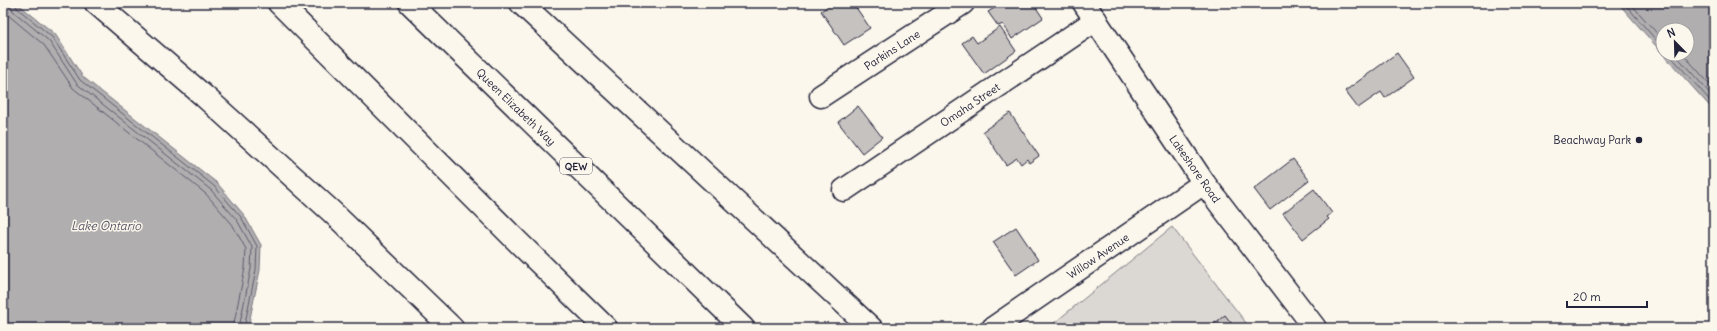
<svg xmlns="http://www.w3.org/2000/svg" width="1717" height="331" font-family="Delius,sans-serif">
	<style>
		.green { fill: #dbd8d3; stroke: #7e7d87 }
		.water { fill: #b1aeb0; stroke: #787681 }
		.lines { fill: none; stroke-linecap: round; stroke-linejoin: round }
		.shore { stroke: #5b5a6a; stroke-width: 1 }
		.building { fill: #c6c2c0; stroke: #22223b }
		.minor-casing { stroke: #22223b; stroke-width: 25 }
		.secondary-casing { stroke: #22223b; stroke-width: 25 }
		.motorway-casing { stroke: #22223b; stroke-width: 25 }
		.minor { stroke: #fbf7ec; stroke-width: 22 }
		.secondary { stroke: #fbf7ec; stroke-width: 22 }
		.motorway { stroke: #fbf7ec; stroke-width: 22 }
		.poi-dot { fill: #22223b; stroke: #fbf7ec; stroke-width: 1.5 }
		.labels { text-anchor: middle; stroke-width: 3; stroke-linejoin: round; paint-order: stroke }
		.shield { fill: #fbf7ec; stroke: #636270; stroke-width: 1 }
		.shield-label { font-size: 10px; font-weight: bold; fill: #22223b }
		.street-label { font-size: 11px; fill: #22223b; stroke: #fbf7ec }
		.poi-label { font-size: 11px; fill: #22223b; stroke: #fbf7ec; text-anchor: end }
		.water-label { font-size: 12px; font-style: italic; fill: #545364; stroke: #fbf7ec }
	</style>
	<rect width="100%" height="100%" fill="#fbf7ec"/>
	<filter id="ink" filterUnits="userSpaceOnUse"><feTurbulence type="fractalNoise" baseFrequency=".025" numOctaves="2"/><feDisplacementMap in="SourceGraphic" scale="8" xChannelSelector="R" yChannelSelector="G"/><feConvolveMatrix kernelMatrix="1 2 1 2 8 2 1 2 1" color-interpolation-filters="sRGB"/></filter>
	<g filter="url(#ink)">
		<path class="green" d="M1172,227L1250,328H1048Z"/>
		<path class="water" d="M3,3H17L55,34L83,77L217,183L244,215L261,245L260,270L248,328H3Z
			M1618,3H1714V111L1663,54H1687V30H1663V54Z"/>
		<g class="lines">
			<path class="shore" d="M4,3L5,9L8,15L44,45L73,88L206,194L232,224L246,249L245,268L233,328
				M10,3L13,11L49,41L77,84L211,190L237,220L252,247L251,269L239,328
				M15,3L17,8L52,37L80,80L214,186L241,217L257,246L256,270L244,328
				M1624,3L1663,48
				M1630,3L1663,40
				M1669,54L1714,105
				M1675,54L1714,98
				M1683,54L1714,89"/>
		</g>
		<path class="building" d="M833,3H853L870,28L844,45L821,11Z
			M1002,3H1033L1043,18L1012,39L1003,24L998,26L988,12Z
			M1000,27L1016,51L984,74L962,43L972,36L977,43Z
			M1397,53L1414,77L1385,98L1381,92L1358,108L1345,91Z
			M858,106L882,137L862,153L838,122Z
			M1010,113L1039,156L1029,163L1027,159L1021,164L1017,158L1006,165L983,131Z
			M1293,159L1309,180L1270,210L1254,189Z
			M1314,189L1332,213L1327,217L1329,219L1303,239L1283,213Z
			M1016,227L1038,260L1016,275L993,242Z
			M1225,315L1235,328H1209Z"/>
		<g class="lines">
			<defs>
				<path id="minor" d="M821,96L963,3
					M844,190L1096,20
					M993,328L1204,183"/>
				<path id="secondary" d="M1084,3L1204,183L1315,328"/>
				<path id="motorway" d="M96,3L204,96L332,212L452,328
					M279,3L518,242L606,328
					M410,3L743,328
					M521,3L871,328"/>
			</defs>
			<use href="#minor" class="minor-casing"/>
			<use href="#secondary" class="secondary-casing"/>
			<use href="#motorway" class="motorway-casing"/>
			<use href="#minor" class="minor"/>
			<use href="#secondary" class="secondary"/>
			<use href="#motorway" class="motorway"/>
		</g>
	</g>
	<circle class="poi-dot" cx="1639" cy="140" r="4"/>
	<g class="labels">
		<rect class="shield" x="560" y="158" width="32" height="16" rx="3"/>
		<g class="shield-label">
			<text x="576" y="170">QEW</text>
		</g>
		<g class="street-label">
			<text transform="translate(892 50) rotate(-33)" y="4">Parkins Lane</text>
			<text transform="translate(970 105) rotate(-34)" y="4">Omaha Street</text>
			<text transform="translate(516 107) rotate(44)" y="4">Queen Elizabeth Way</text>
			<text transform="translate(1195 169) rotate(55)" y="4">Lakeshore Road</text>
			<text transform="translate(1098 256) rotate(-34)" y="4">Willow Avenue</text>
		</g>
		<g class="poi-label">
			<text x="1631" y="144">Beachway Park</text>
		</g>
		<g class="water-label">
			<text x="106" y="230">Lake Ontario</text>
		</g>
	</g>
	<rect width="1717" height="331" fill="none" stroke="#fbf7ec" stroke-width="16"/>
	<rect x="8" y="8" width="1701" height="315" fill="none" stroke="#22223b" stroke-width="1.5" filter="url(#ink)"/>
	<g transform="translate(1675 42) rotate(337)"><circle r="19" fill="#fbf7ec" stroke="#a4a2a5"/>
	<path d="M0-3L7 15L0 10L-7 15Z" fill="#22223b"/>
	<text y="-6" font-size="11" font-weight="bold" text-anchor="middle" fill="#22223b">N</text>
	</g>
	<path d="M1567 301v6h80v-6" fill="none" stroke="#22223b" stroke-width="2"/>
	<text x="1573" y="301" font-size="12" fill="#22223b" stroke="#fbf7ec" stroke-width="3" paint-order="stroke">20 m</text>
</svg>
